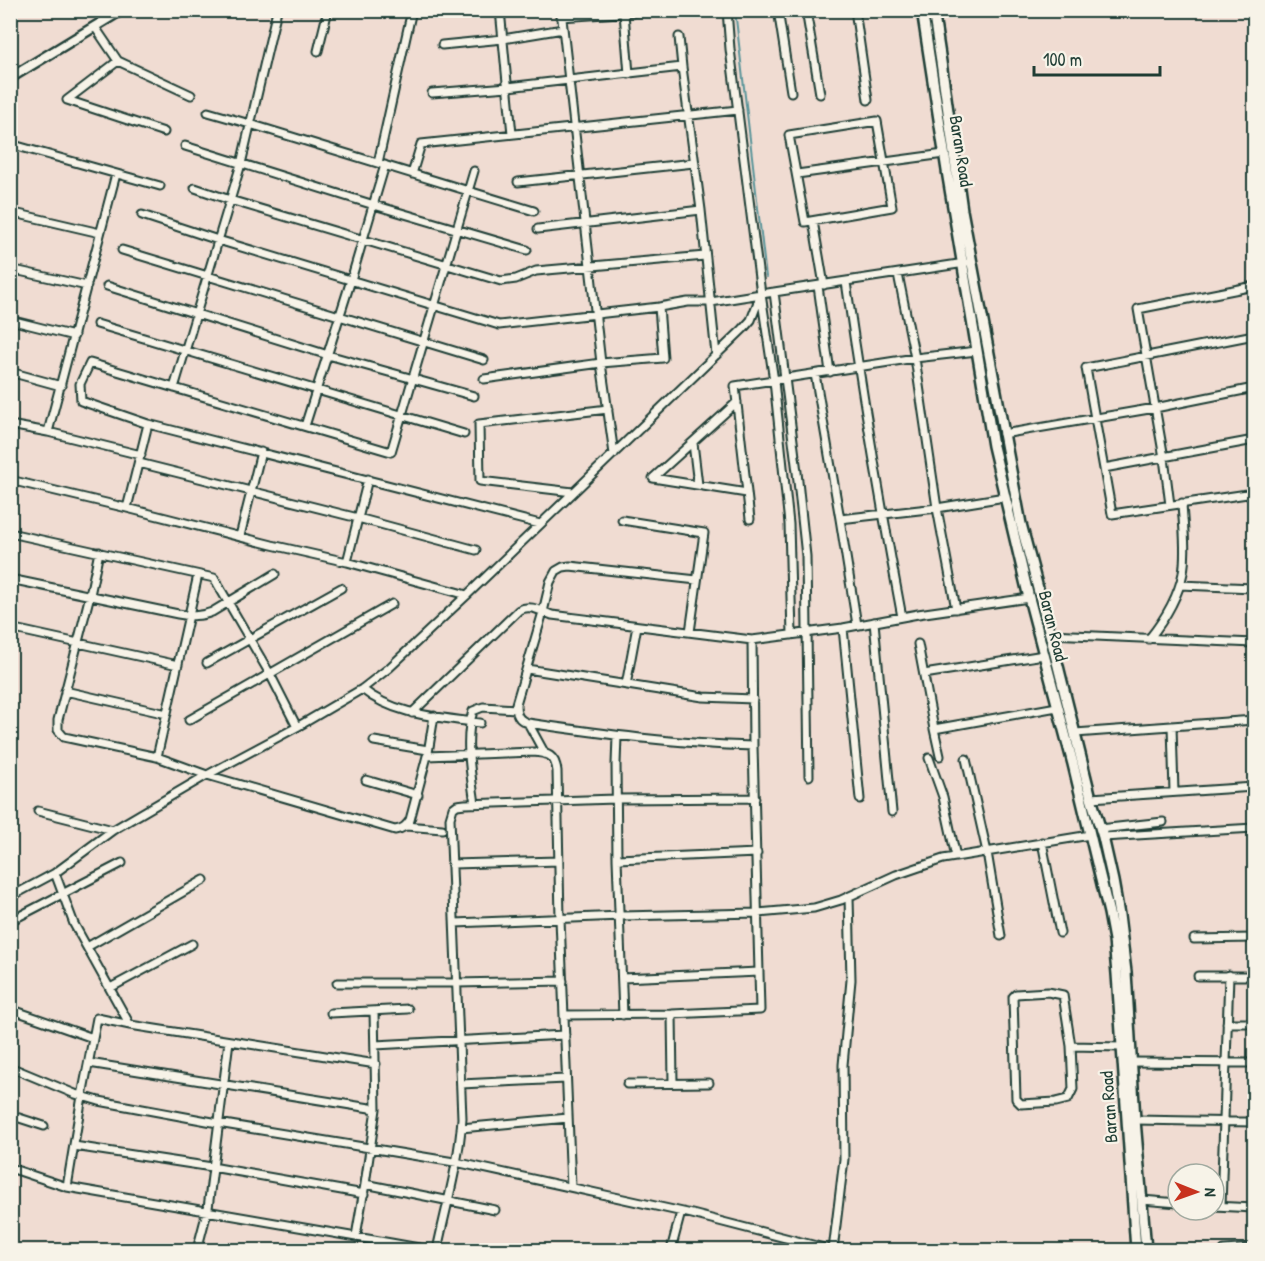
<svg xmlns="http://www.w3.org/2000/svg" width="1265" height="1261" font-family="'Patrick Hand',sans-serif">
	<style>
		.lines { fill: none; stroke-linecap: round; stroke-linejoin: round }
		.stream { stroke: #599499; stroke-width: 2 }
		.minor-casing { stroke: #1f3d34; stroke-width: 11 }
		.tertiary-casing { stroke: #1f3d34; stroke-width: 13 }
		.secondary-casing { stroke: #1f3d34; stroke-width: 14 }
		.minor { stroke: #f7f3e8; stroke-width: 7 }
		.tertiary { stroke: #f7f3e8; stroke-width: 8 }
		.secondary { stroke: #f7f3e8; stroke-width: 9 }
		.labels { text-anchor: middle; stroke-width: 4.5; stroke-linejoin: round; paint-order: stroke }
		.street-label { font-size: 18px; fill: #1f3d34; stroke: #f7f3e8 }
	</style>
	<rect width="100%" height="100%" fill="#f0dcd2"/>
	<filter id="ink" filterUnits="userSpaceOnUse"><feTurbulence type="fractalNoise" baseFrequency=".0167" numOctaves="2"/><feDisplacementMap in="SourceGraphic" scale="12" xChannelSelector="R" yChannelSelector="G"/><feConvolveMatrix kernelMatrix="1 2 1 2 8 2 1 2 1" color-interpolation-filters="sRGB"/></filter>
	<g filter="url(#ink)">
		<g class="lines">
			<path class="stream" d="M735,10L766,277"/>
			<defs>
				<path id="minor" d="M500,10L512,134
					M561,10L601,363L614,454
					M727,10L730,49L761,294L774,381L789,524L792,635
					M778,10L791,92
					M806,10L820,94
					M855,10L868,100
					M624,13L629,74
					M561,17L649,11
					M95,27L118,61L191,95
					M679,37L682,67L701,210L716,355
					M442,45L503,39L563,29
					M318,51L328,10
					M118,61L67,100L164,132
					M432,93L508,87L682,67
					M208,112L250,124L534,211
					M877,121L892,207L805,222L789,135Z
					M10,144L160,186
					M185,146L374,205L527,250
					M378,163L412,10
					M412,174L421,144L738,110
					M797,174L944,154
					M518,182L694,163
					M195,188L230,200L501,281L516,279L536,271L705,256
					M10,212L100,233
					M142,215L218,240L499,325L659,307L688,302H711L761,294
					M813,221L824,285
					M538,229L701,210
					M122,250L484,360
					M10,269L87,286
					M898,274L915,358L937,508L956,609
					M846,282C862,394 881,506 902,617
					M107,286L328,355L474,396
					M818,286L830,372
					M774,292L797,472L806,556L809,776
					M10,320L74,336
					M97,324L464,434
					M1254,335L1086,368L1112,514L1254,493
					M10,372L61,386
					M815,374L840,519
					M484,379L601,363L663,358L659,307
					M174,388L241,164L277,10
					M737,402L653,478L747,493
					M148,424L81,401L80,384L90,363L391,452L474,171
					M10,425L48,432L141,455
					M305,426L351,280L385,165
					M48,432L116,174
					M1003,434L1155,408L1254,388
					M693,443L698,485
					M139,463L358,518L476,550
					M1104,468L1254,440
					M10,480L127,508L272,545L347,562L467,595
					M573,492L480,481L479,424L608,409
					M1170,505L1164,458L1138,309L1254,286
					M127,508L148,424L540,524
					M750,519L735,386L915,358L977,351
					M622,520L704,533L690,632
					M10,533L214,578L270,674L297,727
					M240,536L261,452
					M99,552L90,595L58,720V730L64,737L157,757L207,775L395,830C403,829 406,826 410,820L427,756L533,752C548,753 555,755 557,771L560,919L571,1187
					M347,562L368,479
					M10,579L178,614C190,616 200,617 212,612L275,574
					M697,580L570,566L563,567L556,571L550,582L543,612L516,704C516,714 518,720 528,723C603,734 677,744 753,746
					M1180,585L1254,588
					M874,622L892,812
					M857,625L840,519L937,508L1005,497
					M10,628L178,665
					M843,628L860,799
					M1050,634L1254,643
					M1149,639C1165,619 1178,598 1183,573C1187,550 1183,525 1182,503
					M918,644L934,729L940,756
					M207,663L341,588
					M527,669L703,697L753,699
					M924,674L1044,655
					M626,685L637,626
					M362,689C395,716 440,717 480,723
					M65,691L167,714
					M412,713L519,610C530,604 541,611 552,615L752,640L843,628L918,614L1029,598
					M189,720L392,604
					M528,723L545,754
					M1172,726L1174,792
					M934,729L1057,707
					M1075,733L1254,720
					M617,736L616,764L617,859L623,1015
					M374,741L428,750
					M428,753L434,716
					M157,757L198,575
					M929,758L943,797L956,857
					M966,759L987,852L1001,936
					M366,780L418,795
					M1091,798L1254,787
					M475,804C471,774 464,740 473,711L483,707L516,709
					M38,811L113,830
					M406,826L442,829
					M1100,829L1163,822
					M1103,837L1254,828
					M1042,842L1060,933
					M617,859L757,853
					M452,864L559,861
					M55,873L74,924L130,1025L376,1064
					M10,897L55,873L113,830L207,775L297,727L362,689L389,668L467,595L743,329L751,320L761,294L965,263
					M14,919L122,863
					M455,923L621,916L758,913L814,908L841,900L896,875L943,859L1090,835
					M1194,939L1254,938
					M87,947L204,880
					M1198,976H1254
					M622,978L759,972
					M337,983H457L563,981
					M110,988L192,944
					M10,1009L93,1038
					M331,1013L408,1009
					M672,1014L673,1083
					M564,1015L672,1014L760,1010L753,746L752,640
					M1227,1023H1254
					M375,1045L565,1035
					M1071,1046L1063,995L1048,992L1016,994L1013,997L1016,1099L1021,1104L1056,1102L1068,1099L1073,1089L1071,1046L1122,1047
					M1132,1062L1254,1063
					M89,1063L376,1109
					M10,1067L75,1094L99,1101L218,1123L460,1163L692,1214L832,1250
					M461,1084L566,1079
					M627,1084L709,1083
					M10,1115L44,1126
					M1135,1120L1254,1122
					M461,1128L568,1118
					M74,1146L212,1167L364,1194
					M10,1168L67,1187L82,1096L97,1018L130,1025
					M365,1184L495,1210
					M67,1187L391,1243L430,1250
					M1142,1200L1178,1203
					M1214,1206L1254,1208
					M1221,1206L1229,975
					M356,1236L365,1184L376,1109L374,1011
					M197,1250L208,1208L229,1041
					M437,1250C446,1207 459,1163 462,1118L450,818L453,808L457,805L465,804L616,799L755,798
					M671,1250L681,1212
					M833,1250L844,1159L843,1065L851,980L849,897
					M1224,1250L1254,1248"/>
				<path id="tertiary" d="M10,78L122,10"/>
				<path id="secondary" d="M922,10L948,177L993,446L1029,598L1073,764L1109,913L1114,940L1117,974L1136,1250
					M933,10L941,62L962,210L1021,524L1050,634L1091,798L1103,837L1113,881L1119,915L1126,972L1135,1120L1146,1250"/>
			</defs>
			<use href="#minor" class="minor-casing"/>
			<use href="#tertiary" class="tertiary-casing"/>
			<use href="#secondary" class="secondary-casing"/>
			<use href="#minor" class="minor"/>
			<use href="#tertiary" class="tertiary"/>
			<use href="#secondary" class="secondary"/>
		</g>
	</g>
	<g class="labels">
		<g class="street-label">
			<text transform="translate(961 151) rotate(81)" y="6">Baran Road</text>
			<text transform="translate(1053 626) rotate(76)" y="6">Baran Road</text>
			<text transform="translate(1109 1107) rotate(-94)" y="6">Baran Road</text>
		</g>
	</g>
	<rect width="1265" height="1261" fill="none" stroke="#f7f3e8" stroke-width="36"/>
	<rect x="18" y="18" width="1229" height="1225" fill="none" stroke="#1f3d34" stroke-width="2" filter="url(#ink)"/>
	<g transform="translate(1196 1192) rotate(91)"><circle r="28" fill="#f7f3e8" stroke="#a1aaa0" stroke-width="1.5"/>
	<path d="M0-4.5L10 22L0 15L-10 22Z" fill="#c8321e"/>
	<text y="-9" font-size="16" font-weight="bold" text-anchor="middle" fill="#1f3d34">N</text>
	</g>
	<path d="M1034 66v9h126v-9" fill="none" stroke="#1f3d34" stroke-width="3"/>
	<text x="1043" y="66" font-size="18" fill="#1f3d34" stroke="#f7f3e8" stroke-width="4.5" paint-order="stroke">100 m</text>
</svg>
